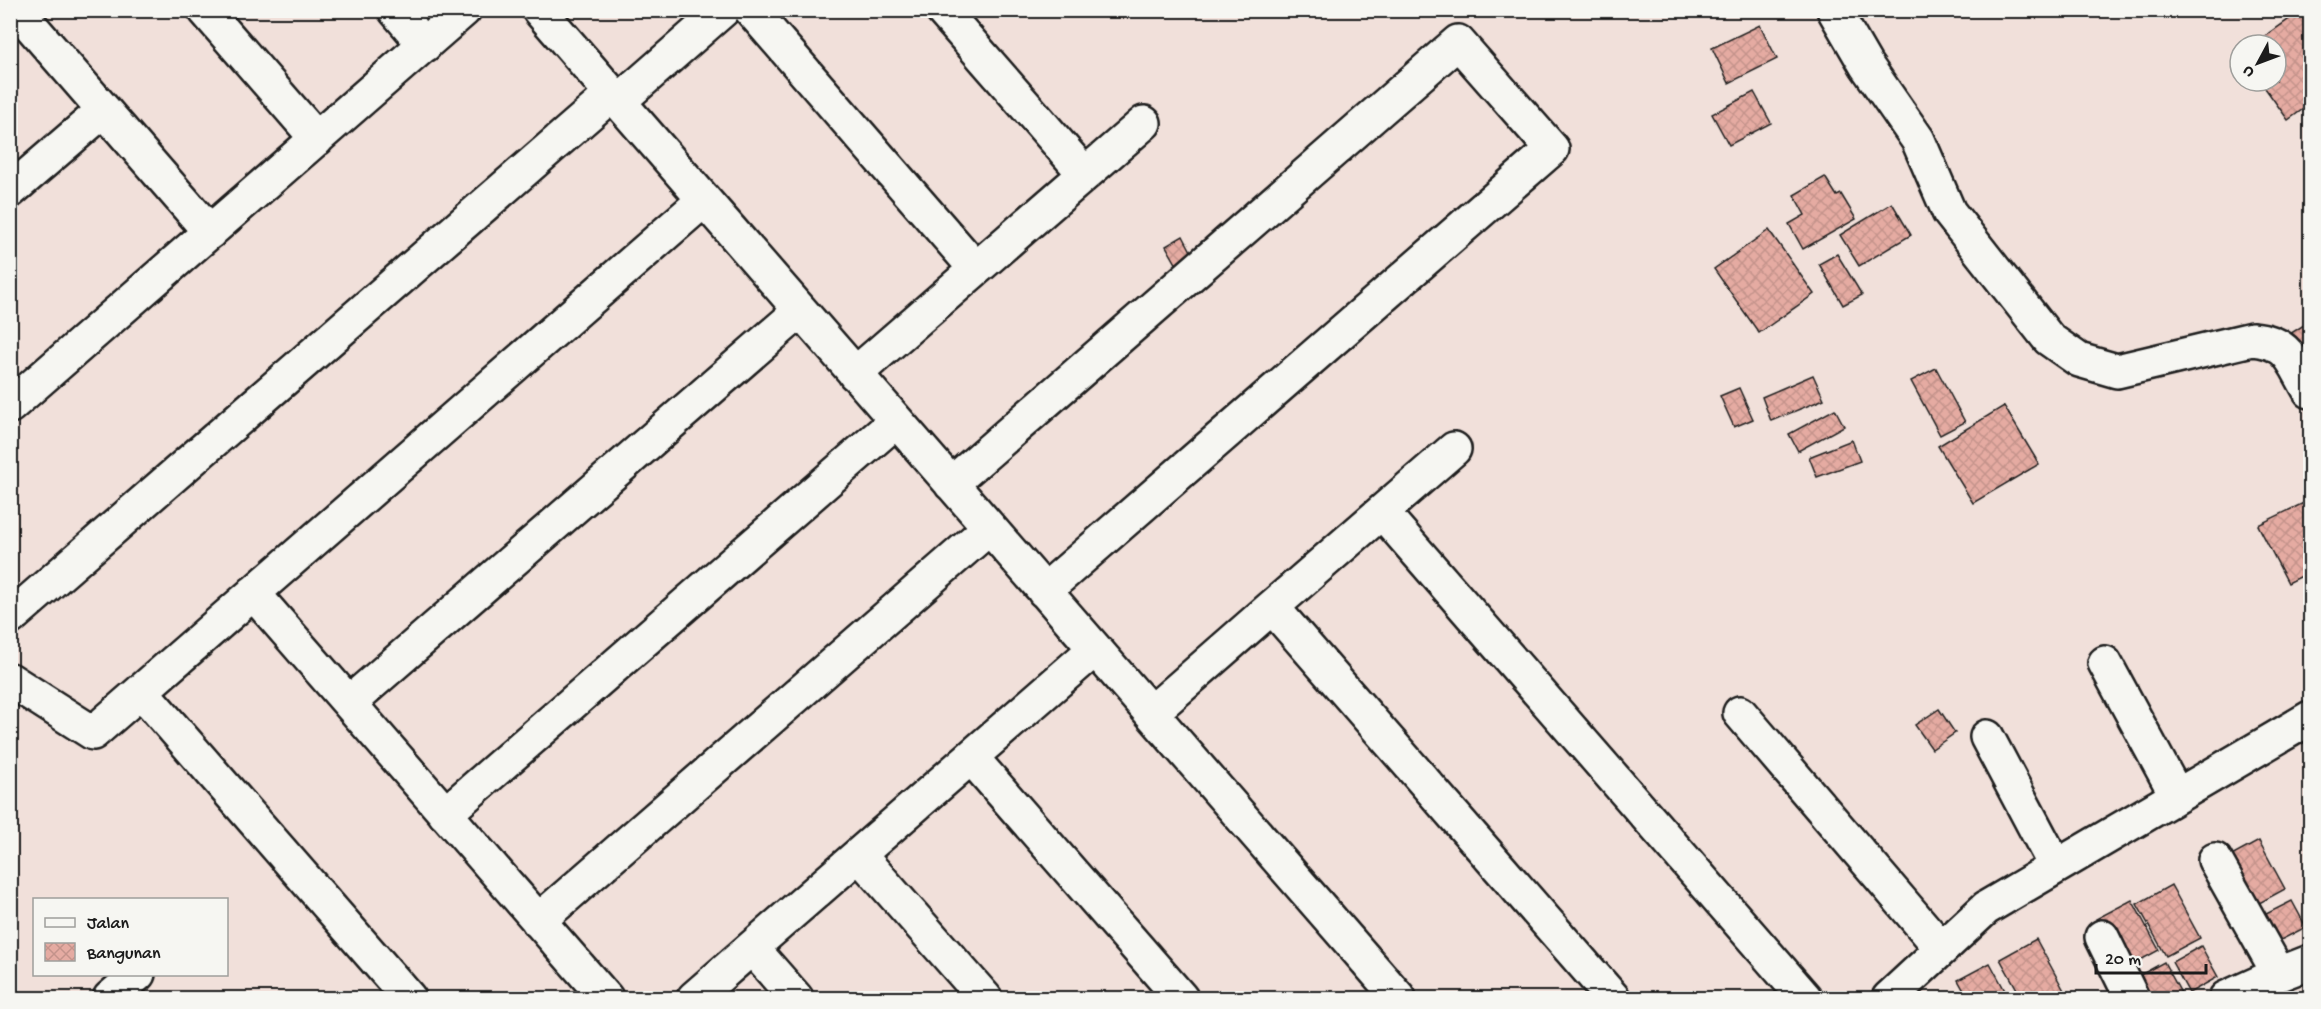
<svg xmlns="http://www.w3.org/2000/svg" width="2321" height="1009" font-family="'Gochi Hand',sans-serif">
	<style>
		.building { fill: url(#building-cross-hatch); stroke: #1c1c1c; stroke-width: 1.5 }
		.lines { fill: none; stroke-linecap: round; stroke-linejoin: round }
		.minor-casing { stroke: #1c1c1c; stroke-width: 38 }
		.minor { stroke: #f6f6f2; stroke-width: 33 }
	</style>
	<defs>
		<pattern id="building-cross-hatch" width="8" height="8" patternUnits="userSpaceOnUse" patternTransform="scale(1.5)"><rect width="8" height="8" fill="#e5aba2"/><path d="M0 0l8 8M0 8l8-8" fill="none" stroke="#c4938b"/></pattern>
	</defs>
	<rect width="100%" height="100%" fill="#f1e0da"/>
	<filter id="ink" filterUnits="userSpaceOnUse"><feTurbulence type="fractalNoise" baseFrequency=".0167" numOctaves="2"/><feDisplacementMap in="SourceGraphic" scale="12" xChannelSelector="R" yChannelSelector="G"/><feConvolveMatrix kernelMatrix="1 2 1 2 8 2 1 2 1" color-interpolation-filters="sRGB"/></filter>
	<g filter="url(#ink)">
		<path class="building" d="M2302,10H2310V104L2288,120L2260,81H2276V45H2253Z
			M1760,25L1777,59L1729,83L1712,48Z
			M1754,92L1771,123L1729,145L1712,114Z
			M1825,177L1837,196L1841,194L1856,219L1803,249L1789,224L1805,215L1794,195Z
			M1892,203L1911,235L1859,266L1840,235Z
			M1769,230L1814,294L1759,333L1714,269Z
			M1183,236L1194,257L1178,267L1166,246Z
			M1837,254L1862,295L1843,305L1819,264Z
			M2310,321V377L2285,337Z
			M1936,368L1965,422L1940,435L1911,381Z
			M1813,375L1824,399L1771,421L1762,397Z
			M1739,388L1753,419L1734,427L1720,396Z
			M2004,406L2039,464L1973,503L1938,446Z
			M1835,409L1844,426L1798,451L1789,434Z
			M1852,440L1860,461L1817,477L1809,457Z
			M2310,500V572L2288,583L2258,525Z
			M1939,709L1955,733L1932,749L1915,725Z
			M2259,841L2285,889L2252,907L2226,859Z
			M2171,885L2200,938L2166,956L2137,904Z
			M2132,900L2159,950L2124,969L2096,919Z
			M2292,901L2306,927L2269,946L2256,919Z
			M2036,939L2067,996L2061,998H2022L2000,959Z
			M2201,946L2218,977L2189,993L2172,962Z
			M2164,962L2181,993L2171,998H2141L2131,980Z
			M1990,963L2009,998H1968L1958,980Z"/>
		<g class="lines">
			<defs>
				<path id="minor" d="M17,10L210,232
					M205,10L317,139
					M395,10L425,45
					M539,10L1399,998
					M751,10L976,269
					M942,10L1085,174
					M1834,10L1866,65L1918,140L1949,212L2049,339L2079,360L2117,371L2252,339C2290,342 2292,361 2310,391
					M618,102L723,10
					M10,191L104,110
					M855,374L1144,123
					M10,406L464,10
					M951,484L1458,42L1552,149L1044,591
					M1382,512L1805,998
					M253,593L606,998
					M1272,607L1454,449
					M10,618L612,94
					M2105,663L2177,796
					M10,680L93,733L704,200
					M141,691L409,998
					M349,703L800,311
					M1151,713L1272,607L1613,998
					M1740,713L1942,949
					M1987,737L2056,867
					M971,757L1181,998
					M445,814L896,421
					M859,855L985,998
					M2215,860L2279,974
					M538,921L989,528
					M2102,937L2132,998
					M752,948L796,998
					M110,998L138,974
					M694,998L1095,649
					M1889,998L1986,908L2310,718
					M2226,998L2279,974L2310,962"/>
			</defs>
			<use href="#minor" class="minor-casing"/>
			<use href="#minor" class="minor"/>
		</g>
	</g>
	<rect width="2321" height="1009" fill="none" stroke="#f6f6f2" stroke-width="36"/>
	<rect x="18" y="18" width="2285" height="973" fill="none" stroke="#1c1c1c" stroke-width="2" filter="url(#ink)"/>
	<rect x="33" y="898" width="195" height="78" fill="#f6f6f2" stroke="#9f9f9c" stroke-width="1.5"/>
	<rect x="45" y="918" width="30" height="9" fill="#f6f6f2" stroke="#9f9f9c" stroke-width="1.5"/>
	<text x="87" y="928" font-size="18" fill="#1c1c1c">Jalan</text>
	<rect x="45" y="943" width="30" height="18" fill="url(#building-cross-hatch)" stroke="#9f9f9c" stroke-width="1.5"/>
	<text x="87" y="958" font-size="18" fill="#1c1c1c">Bangunan</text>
	<g transform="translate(2258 63) rotate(229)"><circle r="28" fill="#f6f6f2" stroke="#9f9f9c" stroke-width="1.5"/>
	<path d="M0-4.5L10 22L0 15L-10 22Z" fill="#1c1c1c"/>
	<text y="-9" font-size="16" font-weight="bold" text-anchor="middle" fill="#1c1c1c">U</text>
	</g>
	<path d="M2096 964v9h110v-9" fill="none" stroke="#1c1c1c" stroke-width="3"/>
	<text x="2105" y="964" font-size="18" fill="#1c1c1c" stroke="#f6f6f2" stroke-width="4.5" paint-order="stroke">20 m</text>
</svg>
